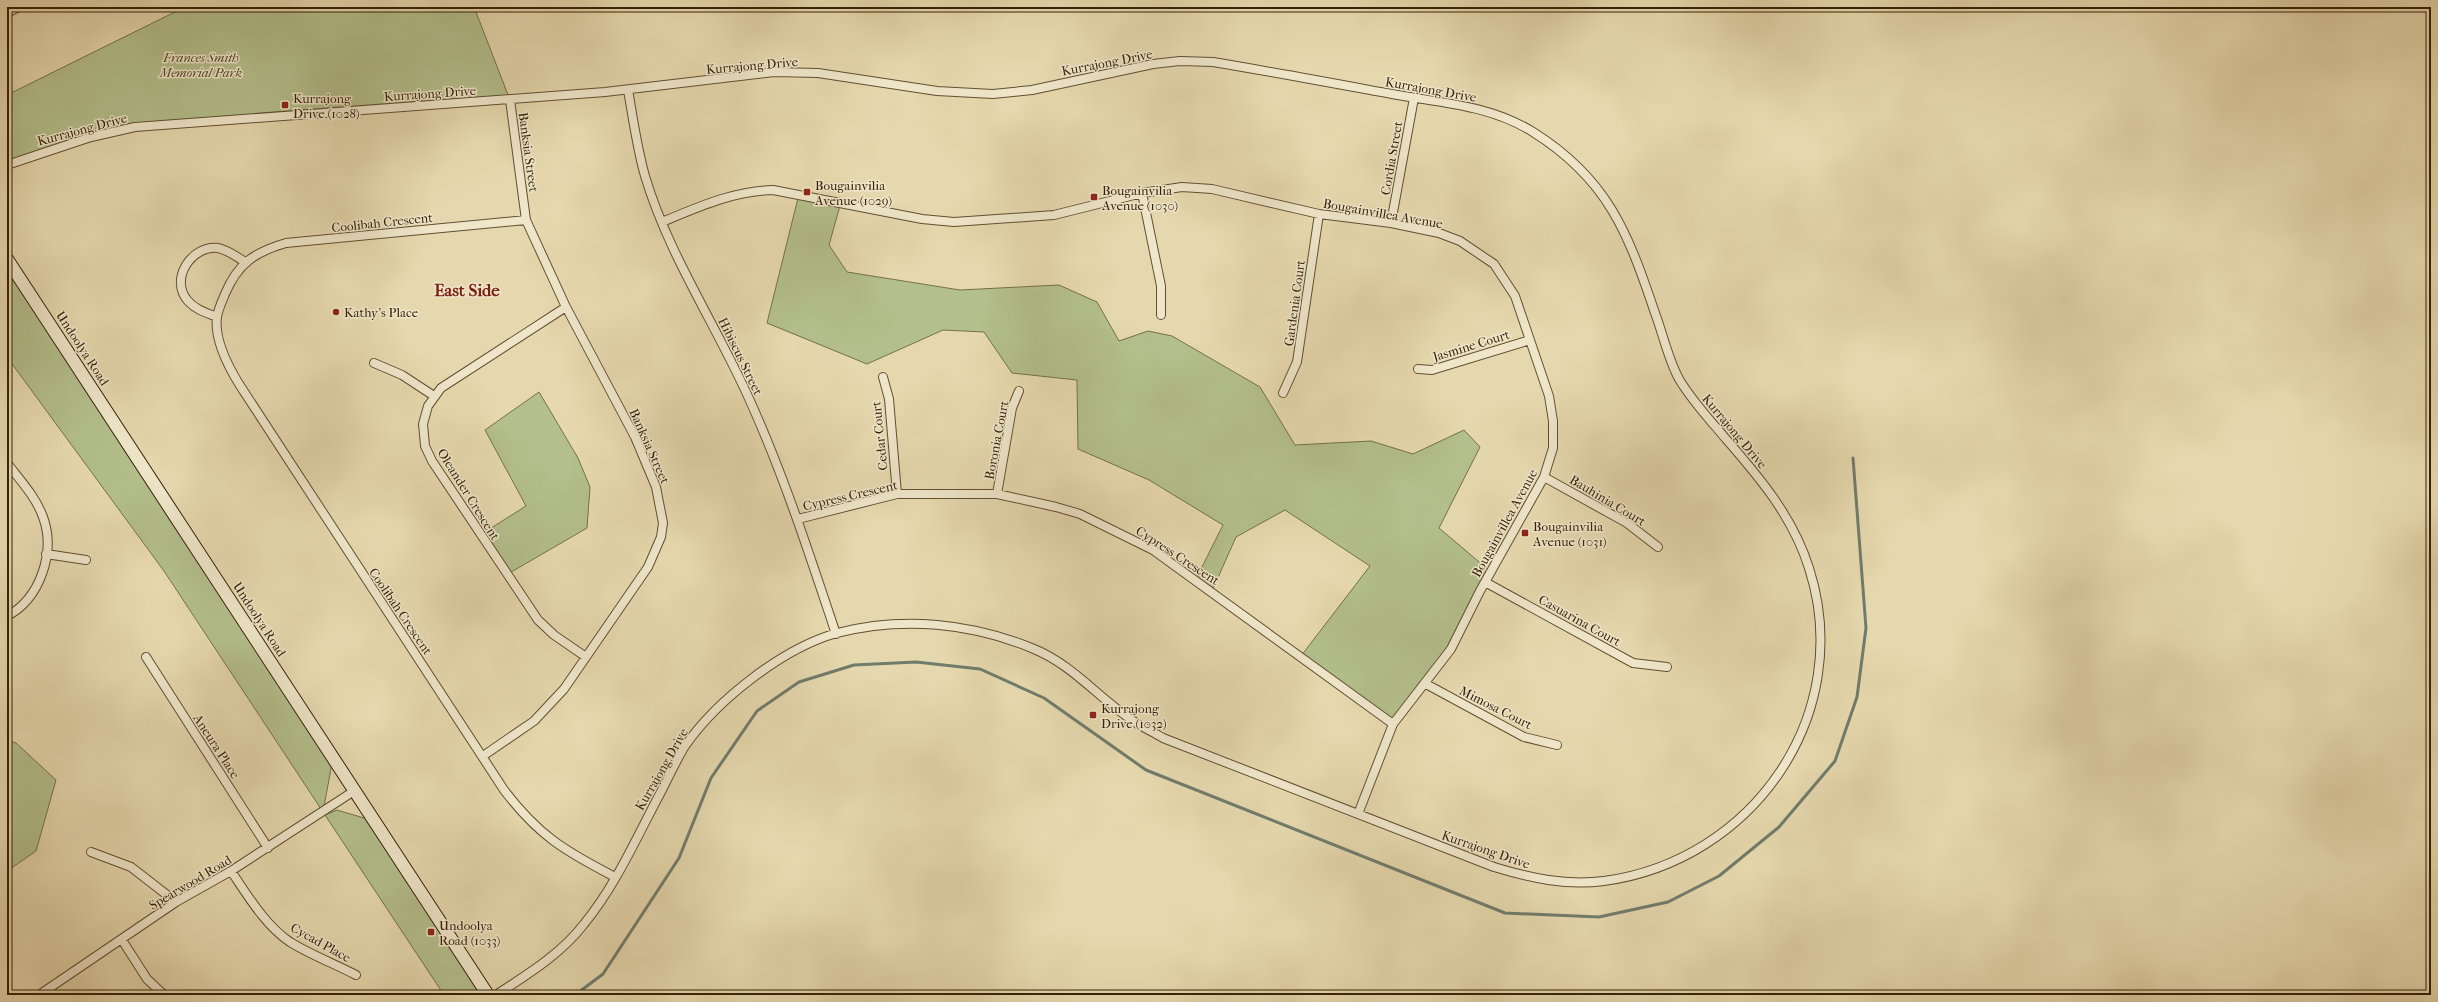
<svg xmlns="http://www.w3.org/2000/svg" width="2438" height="1002" font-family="'IM FELL French Canon',serif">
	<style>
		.green { fill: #b3bf8c; stroke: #74704a }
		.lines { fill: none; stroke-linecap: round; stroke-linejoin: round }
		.stream { stroke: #707c6c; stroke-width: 3 }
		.street-casing { stroke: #614f31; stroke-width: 10 }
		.secondary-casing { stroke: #352107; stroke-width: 14 }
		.street { stroke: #efe6ca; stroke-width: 8 }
		.secondary { stroke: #efe6ca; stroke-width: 12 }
		.poi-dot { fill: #8f2418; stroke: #efe6ca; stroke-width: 1.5 }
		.labels { text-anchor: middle; stroke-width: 3; stroke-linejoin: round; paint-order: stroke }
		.park-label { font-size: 13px; font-style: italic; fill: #544828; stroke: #efe6ca }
		.street-label { font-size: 13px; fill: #352107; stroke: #efe6ca }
		.poi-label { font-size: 13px; fill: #352107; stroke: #efe6ca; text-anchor: start }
		.district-label { font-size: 17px; font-weight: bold; fill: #7a1f14; stroke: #efe6ca }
	</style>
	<rect width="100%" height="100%" fill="#e6d8ae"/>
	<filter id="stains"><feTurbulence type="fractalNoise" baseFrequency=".005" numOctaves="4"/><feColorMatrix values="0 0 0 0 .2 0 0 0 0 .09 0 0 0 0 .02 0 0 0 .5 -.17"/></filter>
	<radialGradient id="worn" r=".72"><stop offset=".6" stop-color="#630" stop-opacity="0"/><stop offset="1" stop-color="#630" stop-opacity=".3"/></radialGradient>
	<path class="green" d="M185,7H474L510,100L135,127L7,165V95Z
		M799,194L841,202L829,245L847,272L960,290L1059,285L1097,302L1119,341L1148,331L1172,336L1260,387L1295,445L1371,441L1413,454L1464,430L1480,447L1439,528L1491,572L1451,649L1393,724L1301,656L1370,566L1285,510L1236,537L1212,591L1196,579L1223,525L1149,480L1078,449L1077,380L1012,373L984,332L943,330L867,364L767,323Z
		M7,260L333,758L323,812L164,571L7,357Z
		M539,392L578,458L590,487L587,528L506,575L480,535L526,506L485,430Z
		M7,740L16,743L56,780L36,851L10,869L7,865Z
		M337,810L374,821L488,995H444L325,815Z"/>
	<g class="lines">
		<path class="stream" d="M575,995L603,974L679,858L711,778L757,711L799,682L854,665L916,662L980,669L1044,698L1146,770L1505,913L1599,917L1668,902L1719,876L1779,827L1835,761L1857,697L1866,628L1853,458"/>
		<defs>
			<path id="street" d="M7,13L19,7
				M628,90C633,118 637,148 645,176C668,253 713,320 746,392C782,470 809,553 836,634
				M7,165L91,137L135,127L605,92L774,72L818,73L937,91L993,94L1032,90L1153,64L1180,61L1213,62C1273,72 1332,83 1392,94C1441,103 1490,105 1533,132C1608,179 1628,233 1655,313C1663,334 1668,359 1679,379C1692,401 1710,420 1726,439C1760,478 1793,517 1809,568C1856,714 1753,861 1604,881C1566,886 1530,878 1494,867L1163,738C1152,731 1139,726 1129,718C1097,696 1071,664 1034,649C972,623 903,616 837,633C783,648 717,700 685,746C677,759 670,774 663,788C638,834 617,884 584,924C561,954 528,974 496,995
				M1142,193L1161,286V315
				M526,220L286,243C255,252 238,263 225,294C222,301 218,310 217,317C214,339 228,366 239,384L504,790C539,836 565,851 615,877
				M662,222C698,207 733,191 773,190L922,219L954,222L1054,215L1142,193L1182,187L1212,189L1319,214L1391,223L1439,233L1460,241L1494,264L1515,296L1549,396L1553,421V448L1544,477L1480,591L1451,649L1393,724L1358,814
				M1391,223L1414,98
				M566,307L441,388L428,406L423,424L425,446L432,461L538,620L554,635L586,657
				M217,317C207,313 196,310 188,301C169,280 191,245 218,248C228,250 237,257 245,262
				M374,363L402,375L434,396
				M1418,369L1432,370L1530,340
				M883,377L889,399L897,494
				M1283,393L1297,362L1319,214
				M7,463C20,480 36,497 43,517C56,552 40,599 7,616
				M1544,477L1627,523L1658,547
				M997,494L1012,408L1019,391
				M798,519L897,494H997L1056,507L1080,514L1153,550L1393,724
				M46,554L86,560
				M1485,582L1633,663L1667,667
				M146,657L268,848
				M1426,684L1524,737L1557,745
				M483,756L534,721L564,689L648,567L661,537L663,523L656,487L635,437L566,307L526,220L510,100
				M91,852L131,867L176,902
				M231,871C248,896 265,925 290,942C311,955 335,964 356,975
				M122,940L147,979L164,995
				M39,995L176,902L231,871L354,791"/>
			<path id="secondary" d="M7,259L488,995"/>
		</defs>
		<use href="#street" class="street-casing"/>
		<use href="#secondary" class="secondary-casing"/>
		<use href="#street" class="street"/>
		<use href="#secondary" class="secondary"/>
	</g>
	<g class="poi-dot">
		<rect x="281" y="101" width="8" height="8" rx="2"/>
		<rect x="803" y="188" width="8" height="8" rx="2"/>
		<rect x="1090" y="193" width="8" height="8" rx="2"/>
		<circle cx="336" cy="312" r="4"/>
		<rect x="1521" y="529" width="8" height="8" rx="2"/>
		<rect x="1089" y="711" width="8" height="8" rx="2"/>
		<rect x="427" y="928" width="8" height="8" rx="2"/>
	</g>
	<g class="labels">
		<g class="park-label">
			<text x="201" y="62">Frances Smith<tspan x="201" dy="15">Memorial Park</tspan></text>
		</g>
		<g class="street-label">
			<text transform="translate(1107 62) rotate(-11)" y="5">Kurrajong Drive</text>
			<text transform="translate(752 65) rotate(-5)" y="5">Kurrajong Drive</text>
			<text transform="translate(1431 89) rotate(10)" y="5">Kurrajong Drive</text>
			<text transform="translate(430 93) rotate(-4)" y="5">Kurrajong Drive</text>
			<text transform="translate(82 129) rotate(-15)" y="5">Kurrajong Drive</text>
			<text transform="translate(529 152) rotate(82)" y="5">Banksia Street</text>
			<text transform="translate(1391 158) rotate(-80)" y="5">Cordia Street</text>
			<text transform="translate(1383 213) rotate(10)" y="5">Bougainvillea Avenue</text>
			<text transform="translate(382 222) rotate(-6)" y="5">Coolibah Crescent</text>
			<text transform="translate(1294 303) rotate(-82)" y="5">Gardenia Court</text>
			<text transform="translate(1471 345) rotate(-17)" y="5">Jasmine Court</text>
			<text transform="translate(83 348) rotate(57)" y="5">Undoolya Road</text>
			<text transform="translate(741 356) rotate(64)" y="5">Hibiscus Street</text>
			<text transform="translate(1735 431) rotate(50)" y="5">Kurrajong Drive</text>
			<text transform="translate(879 436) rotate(-96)" y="5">Cedar Court</text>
			<text transform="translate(996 440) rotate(-79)" y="5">Boronia Court</text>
			<text transform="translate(650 446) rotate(66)" y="5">Banksia Street</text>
			<text transform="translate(469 494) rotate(58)" y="5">Oleander Crescent</text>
			<text transform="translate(850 495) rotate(-13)" y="5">Cypress Crescent</text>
			<text transform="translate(1608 500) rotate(31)" y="5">Bauhinia Court</text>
			<text transform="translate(1504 523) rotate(-61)" y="5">Bougainvillea Avenue</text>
			<text transform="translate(1178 555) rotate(33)" y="5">Cypress Crescent</text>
			<text transform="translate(401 611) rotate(56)" y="5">Coolibah Crescent</text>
			<text transform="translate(260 619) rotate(57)" y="5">Undoolya Road</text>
			<text transform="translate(1580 620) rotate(29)" y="5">Casuarina Court</text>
			<text transform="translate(1496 707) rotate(27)" y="5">Mimosa Court</text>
			<text transform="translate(217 746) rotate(57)" y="5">Aneura Place</text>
			<text transform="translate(661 769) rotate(-60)" y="5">Kurrajong Drive</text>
			<text transform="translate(1486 849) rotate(19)" y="5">Kurrajong Drive</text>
			<text transform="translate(190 882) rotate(-31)" y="5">Spearwood Road</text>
			<text transform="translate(321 942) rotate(29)" y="5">Cycad Place</text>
		</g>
		<g class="poi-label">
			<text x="293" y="103">Kurrajong<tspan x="293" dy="15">Drive (1028)</tspan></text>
			<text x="815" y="190">Bougainvilia<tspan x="815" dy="15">Avenue (1029)</tspan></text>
			<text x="1102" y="195">Bougainvilia<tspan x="1102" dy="15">Avenue (1030)</tspan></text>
			<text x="344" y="317">Kathy's Place</text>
			<text x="1533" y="531">Bougainvilia<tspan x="1533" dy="15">Avenue (1031)</tspan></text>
			<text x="1101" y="713">Kurrajong<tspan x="1101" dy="15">Drive (1032)</tspan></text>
			<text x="439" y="930">Undoolya<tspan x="439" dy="15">Road (1033)</tspan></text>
		</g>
		<g class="district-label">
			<text x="467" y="296">East Side</text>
		</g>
	</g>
	<rect width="2438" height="1002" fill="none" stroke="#e6d8ae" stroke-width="24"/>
	<rect x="8" y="8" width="2422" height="986" fill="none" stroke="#352107" stroke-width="2"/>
	<rect x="12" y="12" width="2414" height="978" fill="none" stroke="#352107"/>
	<rect width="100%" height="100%" filter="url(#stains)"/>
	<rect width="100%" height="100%" fill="url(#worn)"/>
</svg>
